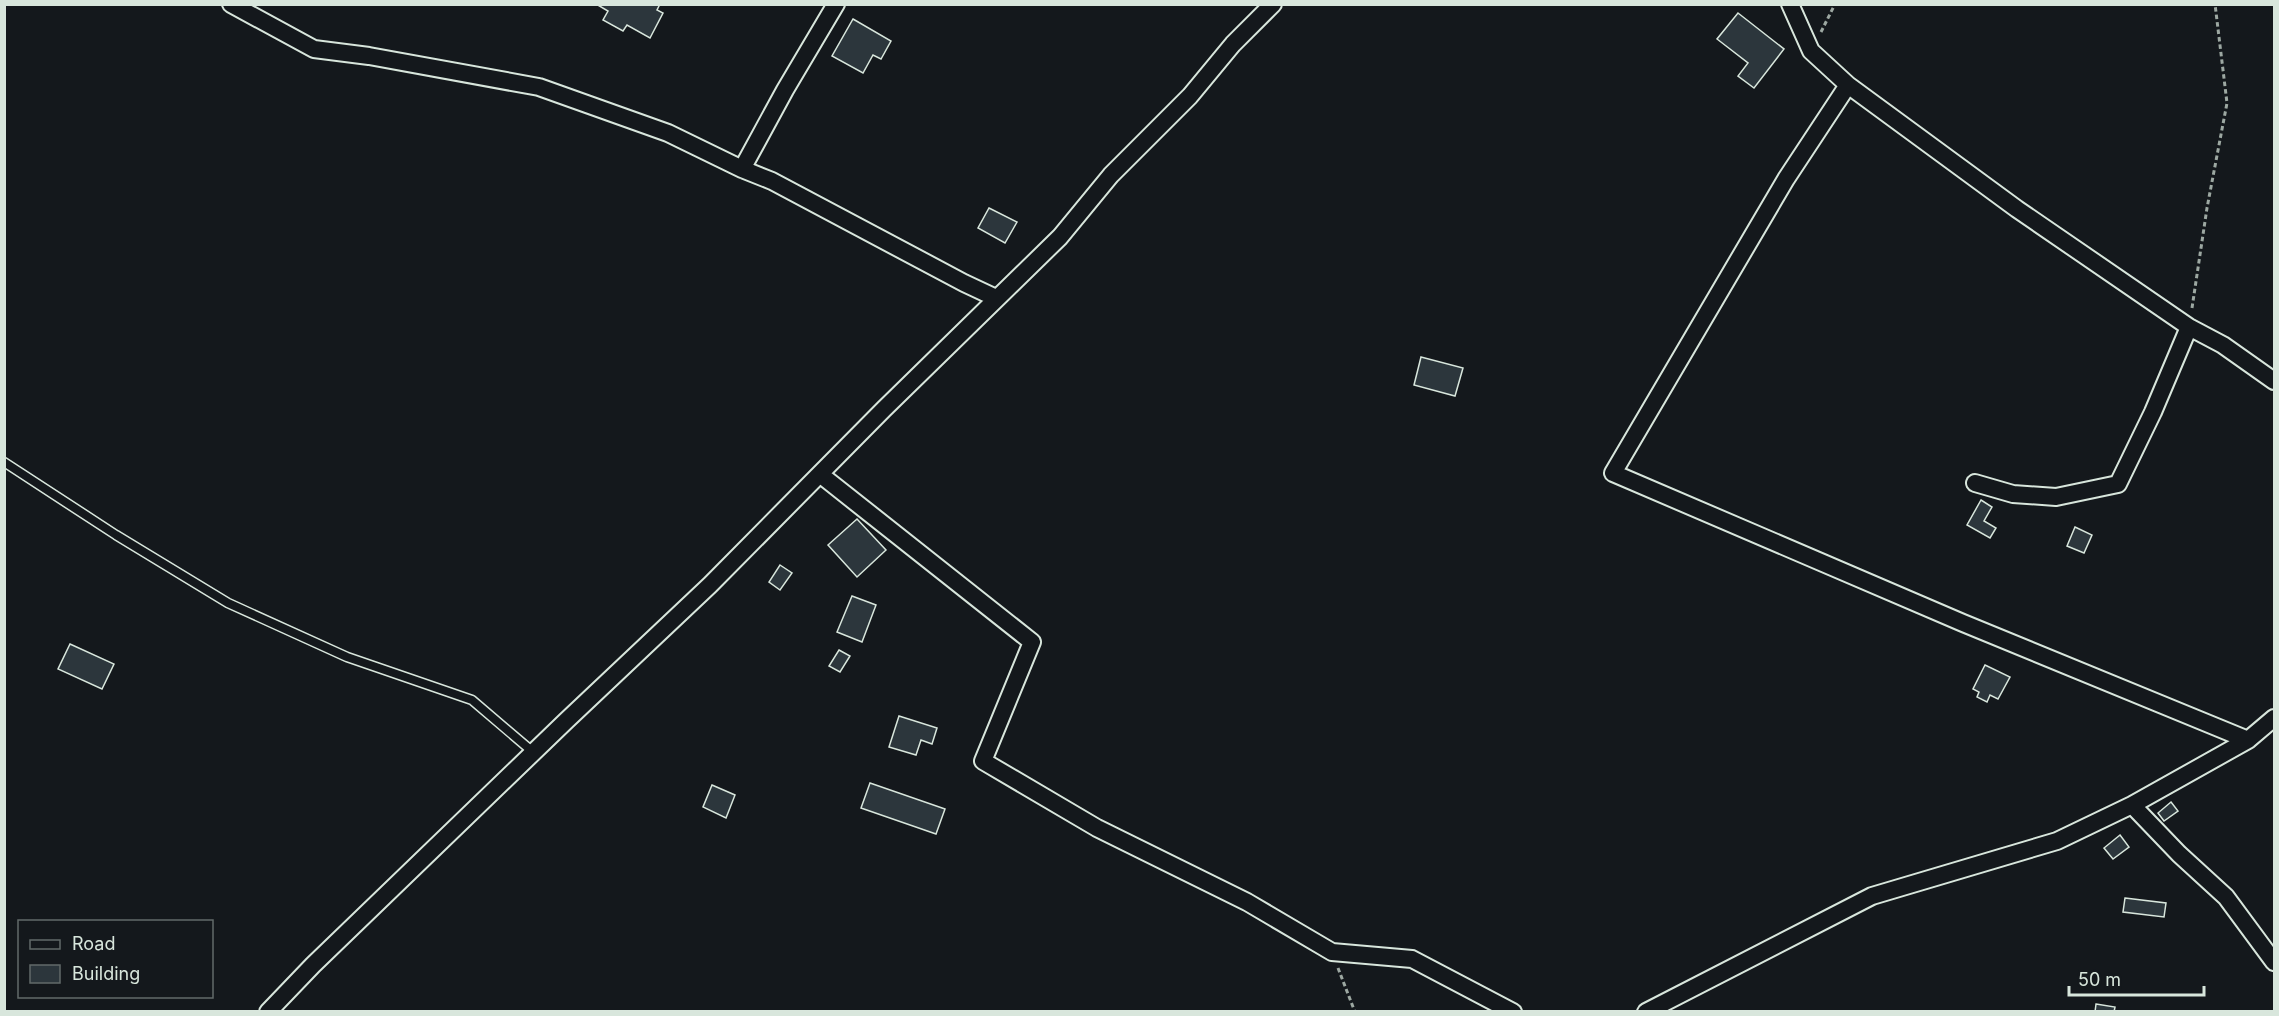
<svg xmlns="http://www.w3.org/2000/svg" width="2279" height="1016" font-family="Inter,sans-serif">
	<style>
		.building { fill: #2c363c; stroke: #d8e6dc; stroke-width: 1.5 }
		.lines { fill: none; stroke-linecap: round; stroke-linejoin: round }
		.lane-casing { stroke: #d8e6dc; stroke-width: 11 }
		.street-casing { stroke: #d8e6dc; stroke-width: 20 }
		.path { stroke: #9da8a2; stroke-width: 3; stroke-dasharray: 4.5 3; stroke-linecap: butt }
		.lane { stroke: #14181c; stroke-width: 8 }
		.street { stroke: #14181c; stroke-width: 16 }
	</style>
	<rect width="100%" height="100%" fill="#14181c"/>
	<path class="building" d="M596,4H660L657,10L663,13L650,38L627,25L623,31L603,20L608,11Z
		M1738,13L1784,49L1754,88L1738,76L1748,63L1717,39Z
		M853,19L891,41L881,59L873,55L863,73L832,56Z
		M989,208L1017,222L1005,243L978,228Z
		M1421,357L1463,368L1455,396L1414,385Z
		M1981,500L1992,507L1984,521L1996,528L1990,538L1967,525Z
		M857,519L886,550L857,577L828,545Z
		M2075,527L2092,535L2084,553L2067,546Z
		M780,565L792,573L780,590L769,582Z
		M852,596L876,605L862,642L837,632Z
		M70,644L114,664L102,689L58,669Z
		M839,650L850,656L840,672L829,666Z
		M1985,665L2010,677L1998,699L1990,695L1987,702L1977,697L1979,692L1973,689Z
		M899,716L937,728L932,744L921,740L916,755L889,747Z
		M870,783L945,809L936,834L861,808Z
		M712,785L735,795L726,818L703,807Z
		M2171,802L2178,811L2164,821L2158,813Z
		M2120,835L2129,847L2113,859L2104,848Z
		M2125,898L2166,903L2164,917L2123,912Z
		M2096,1004L2115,1007L2114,1012H2095Z"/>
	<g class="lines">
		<defs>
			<path id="lane" d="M4,462L116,535L228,603L347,657L472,700L533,752"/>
			<path id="street" d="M231,4L314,49L369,56L539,87L668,133L742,169L772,181L964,283L996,298
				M1790,4L1811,51L1848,85L2017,209L2189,327L2223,345L2274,381
				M1848,85L1786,179L1613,473L1963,623L2248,740
				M742,169L785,90L836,4
				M821,475L1032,642L983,761L1097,828L1247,902L1332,952L1412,959L1513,1012
				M1975,483L2013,494L2056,497L2118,484L2153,412L2189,327
				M2132,805L2179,854L2226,897L2274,962
				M268,1012L313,965L567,720L710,585L884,409L1060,237L1111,175L1190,96L1233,44L1273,4
				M1646,1012L1872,896L2057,841L2132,805L2248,740L2274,718"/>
		</defs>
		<use href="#lane" class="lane-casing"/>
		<use href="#street" class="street-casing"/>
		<path class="path" d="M1821,32L1835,4
			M2192,308L2207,208L2227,103L2215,4
			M1338,968L1355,1012"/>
		<use href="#lane" class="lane"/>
		<use href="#street" class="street"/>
	</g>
	<rect width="2279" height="1016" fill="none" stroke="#d8e6dc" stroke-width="12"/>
	<rect x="18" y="920" width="195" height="78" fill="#14181c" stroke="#626a69" stroke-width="1.5"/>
	<rect x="30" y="940" width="30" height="9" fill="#14181c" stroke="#626a69" stroke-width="1.5"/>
	<text x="72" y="950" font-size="18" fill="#d8e6dc">Road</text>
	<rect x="30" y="965" width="30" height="18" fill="#2c363c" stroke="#626a69" stroke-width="1.5"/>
	<text x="72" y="980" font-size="18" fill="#d8e6dc">Building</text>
	<path d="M2069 986v9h135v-9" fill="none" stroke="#d8e6dc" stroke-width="3"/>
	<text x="2078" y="986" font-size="18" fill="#d8e6dc" stroke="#14181c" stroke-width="4.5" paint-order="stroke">50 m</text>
</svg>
